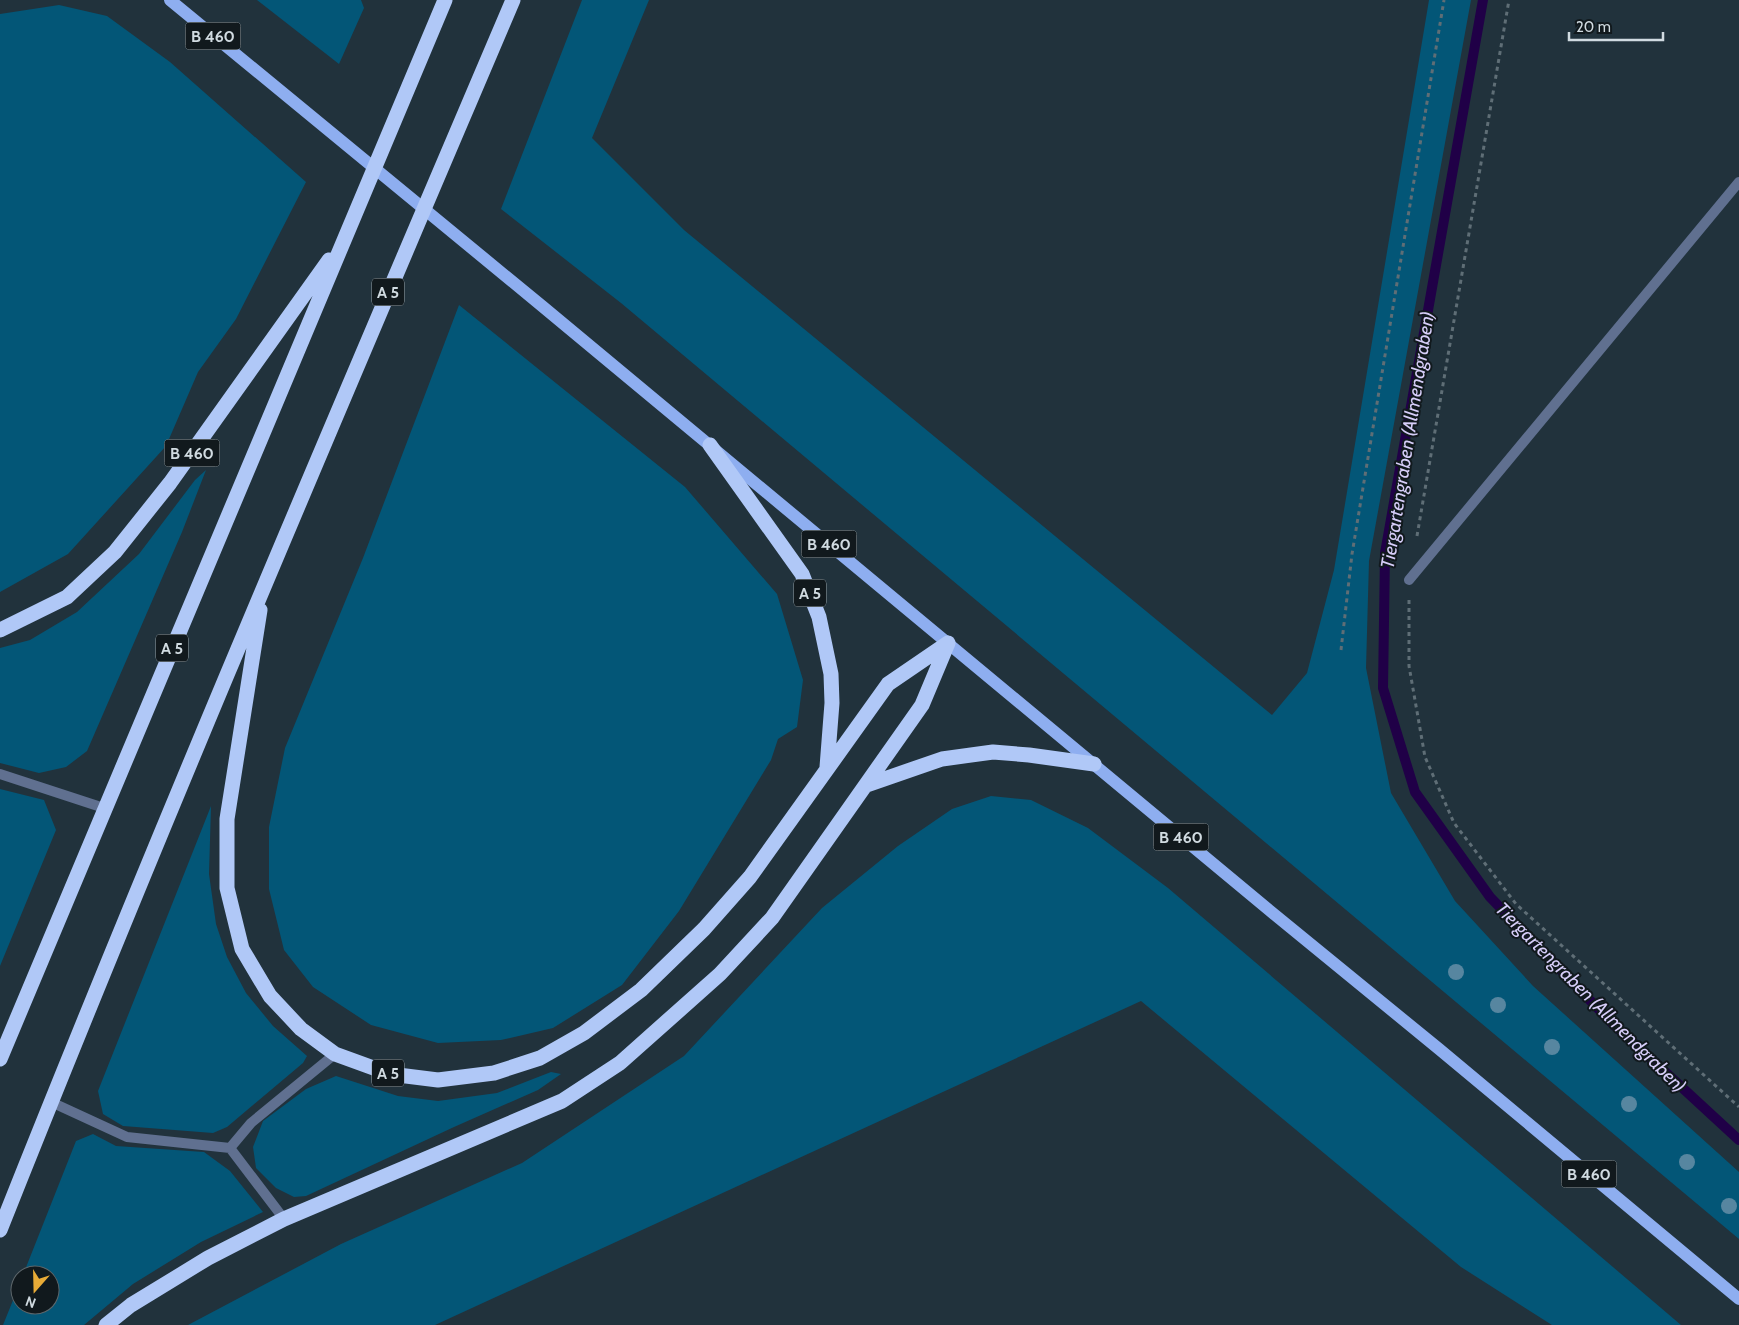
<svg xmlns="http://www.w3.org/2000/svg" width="1739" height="1325" font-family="Cabin,sans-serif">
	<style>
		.green { fill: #035677 }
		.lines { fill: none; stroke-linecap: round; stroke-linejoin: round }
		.stream { stroke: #200047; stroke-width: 10 }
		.path { stroke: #5f6e76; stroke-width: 3; stroke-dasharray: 4 4; stroke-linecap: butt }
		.lane { stroke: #607090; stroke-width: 10 }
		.primary { stroke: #8eaef0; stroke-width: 12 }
		.highway { stroke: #b0c8f7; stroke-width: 15 }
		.tree { fill: #5786a0 }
		.labels { text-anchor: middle; stroke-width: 4; stroke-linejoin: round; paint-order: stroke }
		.shield { fill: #11191d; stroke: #97a1a6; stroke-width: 1 }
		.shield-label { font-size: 16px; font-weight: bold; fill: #d1dbe1 }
		.water-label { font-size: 19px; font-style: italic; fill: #d6cdf8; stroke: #11191d }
	</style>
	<rect width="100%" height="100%" fill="#21323c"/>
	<path class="green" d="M257,0H361L364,8L339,64Z
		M582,0H649L592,138L684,230L1272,715L1307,673L1334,570L1429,0H1471L1369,561L1366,668L1391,793L1455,901L1533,986L1739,1172V1239L621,303L501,209Z
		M59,5L107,16L170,62L306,182L236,319L198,372L166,446L68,554L0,592V14Z
		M459,305L685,487L777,594L803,680L797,727L778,739L771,760L679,911L622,985L553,1028L501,1040L438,1043L371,1025L313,987L284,950L269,889V827L285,748L363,558Z
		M206,470L182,532L87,751L66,767L39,773L0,763V648L30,640L77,612L139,554L195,480Z
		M0,789L44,800L56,830L0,966Z
		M991,796L1031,800L1088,828L1168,888L1681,1325H1552L1461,1267L1141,1001L435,1325H188L341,1244L522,1163L684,1056L822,908L898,846L952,809Z
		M211,806L209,874L216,924L227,957L246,993L273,1026L307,1056L303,1063L227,1127L213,1133L123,1126L103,1114L98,1091Z
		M551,1072L561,1074L538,1090L454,1127L306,1196L294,1197L276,1188L256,1168L253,1147L263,1121L306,1089L336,1076L398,1096L438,1101L497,1093Z
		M93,1134L116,1146L204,1152L230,1171L263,1212L201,1242L133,1284L84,1325H3L20,1283V1305H50V1275H23L76,1141Z"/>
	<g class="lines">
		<path class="stream" d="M1483,0L1385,553L1383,688L1415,792L1490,897L1611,1022L1739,1140"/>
		<path class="path" d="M1417,536L1509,0
			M1409,600V666L1425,757L1454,823L1516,904L1739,1107
			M1341,650L1352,554L1444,0"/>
		<path class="lane" d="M1409,580L1739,182
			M0,774L104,808
			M51,1102L127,1137L230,1148L251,1123L335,1054
			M230,1148L284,1219"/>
		<path class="primary" d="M170,0L542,306L1269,910L1439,1049L1739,1299"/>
		<path class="highway" d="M710,445L802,574L819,617L831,674L832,703L827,767
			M260,610L227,819V888L242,949L270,996L301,1029L335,1054L390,1074L438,1080L494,1073L540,1058L584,1033L641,990L704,929L750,877L888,684L948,643
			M0,630L67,597L115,552L170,483L329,260
			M867,785L942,759L993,752L1029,755L1094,764
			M0,1059L445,0
			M0,1230C164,817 339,409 513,0
			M106,1325L131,1305L208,1258L284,1219L562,1101L620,1063L720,974L772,918L922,705L948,643"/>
	</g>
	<g class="tree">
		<circle cx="1456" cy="972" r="8"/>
		<circle cx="1498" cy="1005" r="8"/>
		<circle cx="1552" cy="1047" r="8"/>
		<circle cx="1629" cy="1104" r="8"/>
		<circle cx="1687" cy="1162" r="8"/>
		<circle cx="1729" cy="1206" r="8"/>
	</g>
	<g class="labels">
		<g class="shield">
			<rect x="185.5" y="22.5" width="55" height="27" rx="4"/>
			<rect x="372" y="278.5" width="32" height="27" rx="4"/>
			<rect x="164.5" y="439.5" width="55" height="27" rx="4"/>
			<rect x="801.5" y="530.5" width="55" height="27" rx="4"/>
			<rect x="794" y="579.5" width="32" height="27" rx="4"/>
			<rect x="156" y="634.5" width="32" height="27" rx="4"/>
			<rect x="1153.5" y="823.5" width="55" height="27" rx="4"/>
			<rect x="372" y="1059.5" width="32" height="27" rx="4"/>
			<rect x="1561.5" y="1160.5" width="55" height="27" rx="4"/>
		</g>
		<g class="shield-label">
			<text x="213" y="42">B 460</text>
			<text x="388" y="298">A 5</text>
			<text x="192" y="459">B 460</text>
			<text x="829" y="550">B 460</text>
			<text x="810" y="599">A 5</text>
			<text x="172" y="654">A 5</text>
			<text x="1181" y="843">B 460</text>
			<text x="388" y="1079">A 5</text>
			<text x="1589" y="1180">B 460</text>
		</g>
		<g class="water-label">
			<text transform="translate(1407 440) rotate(-81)" y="7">Tiergartengraben (Allmendgraben)</text>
			<text transform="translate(1591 997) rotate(45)" y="7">Tiergartengraben (Allmendgraben)</text>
		</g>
	</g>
	<g transform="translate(35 1290) rotate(200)"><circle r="24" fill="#11191d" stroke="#5e676b"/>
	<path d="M0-4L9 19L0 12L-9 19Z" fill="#e8ab37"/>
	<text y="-8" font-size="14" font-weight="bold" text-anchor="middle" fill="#d1dbe1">N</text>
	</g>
	<path d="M1569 32v8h94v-8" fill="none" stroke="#d1dbe1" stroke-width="2.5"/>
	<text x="1576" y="32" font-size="15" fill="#d1dbe1" stroke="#11191d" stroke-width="4" paint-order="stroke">20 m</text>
</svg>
